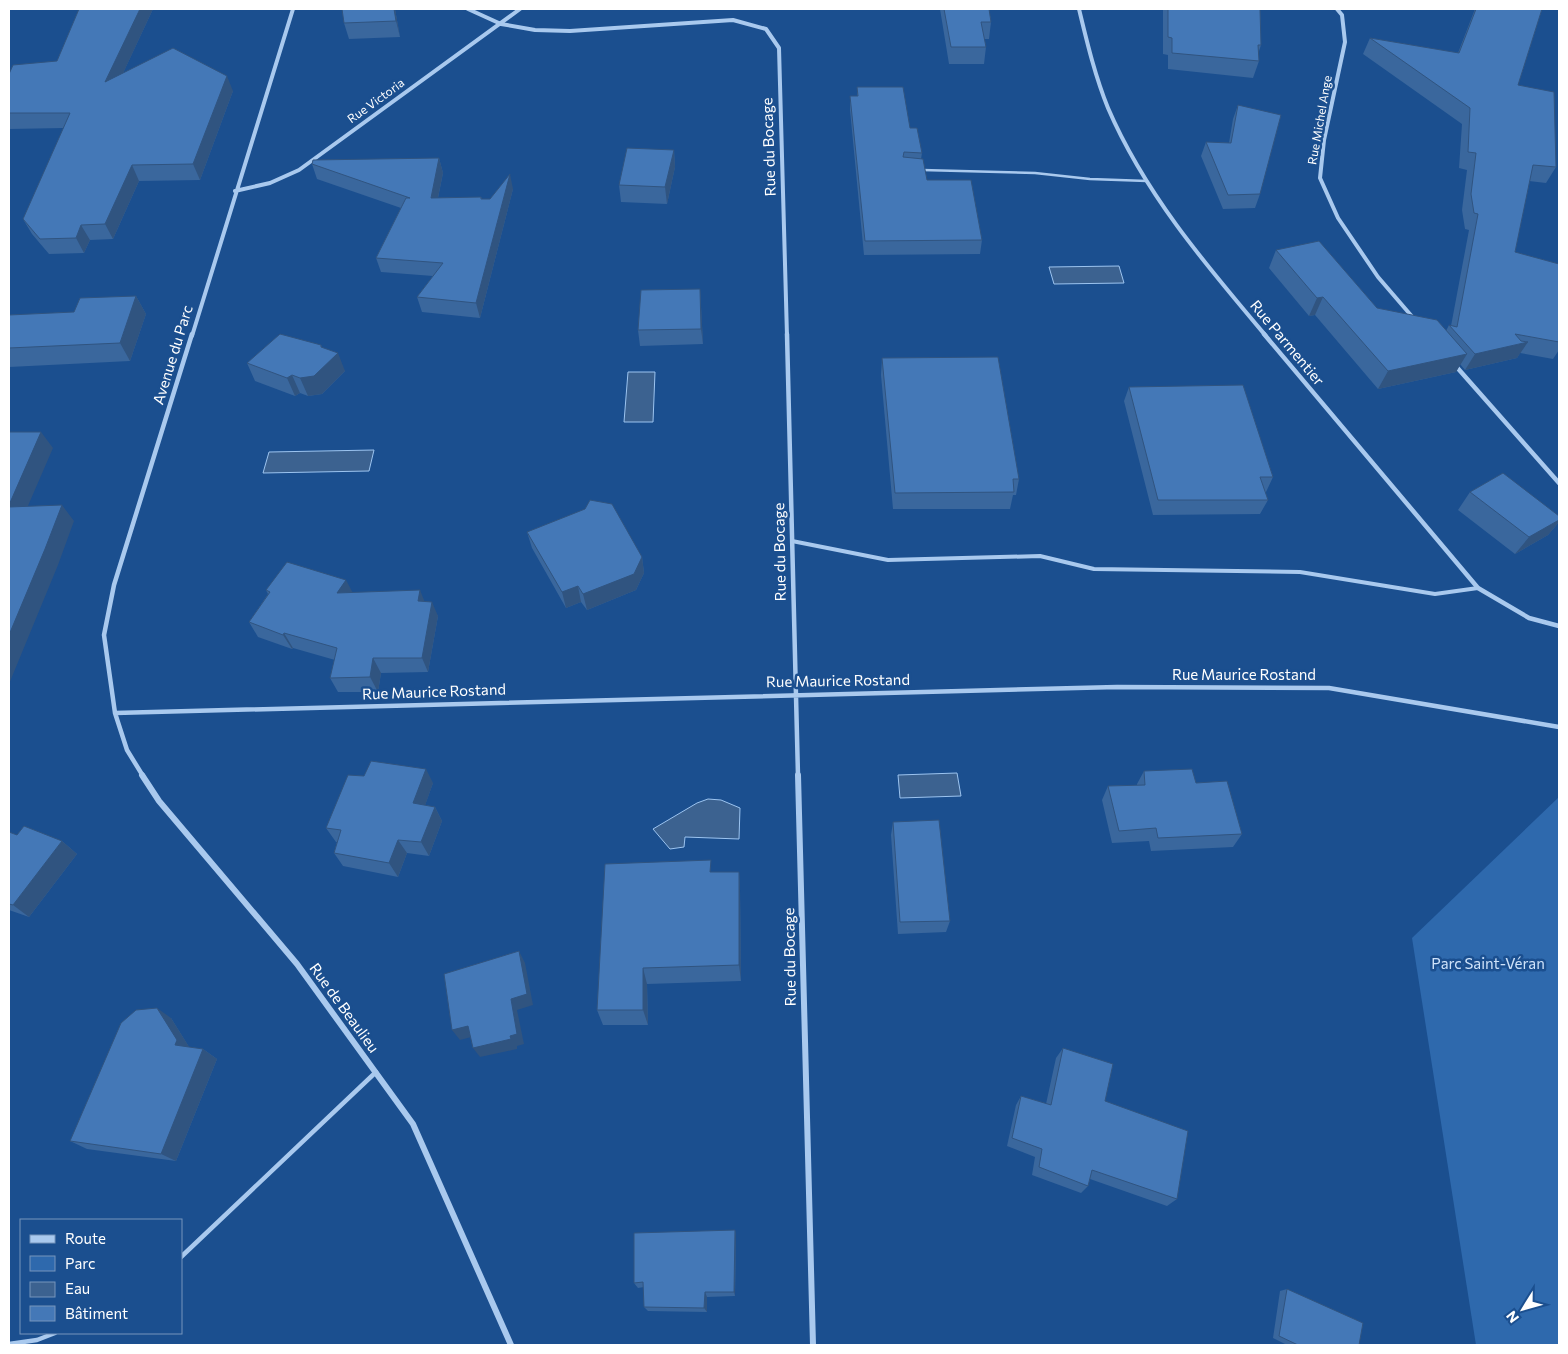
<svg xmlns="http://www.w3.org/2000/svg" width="1568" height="1354" font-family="Commissioner,sans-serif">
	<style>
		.green { fill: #2e69ad }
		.water { fill: #3c6290; stroke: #9cc4f0 }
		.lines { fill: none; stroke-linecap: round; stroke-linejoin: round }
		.service-far2 { stroke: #a9c9ee; stroke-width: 2.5 }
		.service-far1 { stroke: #a9c9ee; stroke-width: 4 }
		.service { stroke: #a9c9ee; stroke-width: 4.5 }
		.minor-far2 { stroke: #a9c9ee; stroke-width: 4 }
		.minor-far1 { stroke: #a9c9ee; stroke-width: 4.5 }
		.minor { stroke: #a9c9ee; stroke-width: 6 }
		.wall { fill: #3a679d }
		.shaded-wall { fill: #305480 }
		.building { fill: #4478b7; stroke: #305480 }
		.labels { text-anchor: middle; stroke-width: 5; stroke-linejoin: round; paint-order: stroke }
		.far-street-label { font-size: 12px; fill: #fff; stroke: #1b4f8f }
		.street-label { font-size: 15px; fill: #fff; stroke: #1b4f8f }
		.park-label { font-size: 15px; fill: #cfe3fa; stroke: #1b4f8f }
	</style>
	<rect width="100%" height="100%" fill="#1b4f8f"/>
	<path class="green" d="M1559,797V1345H1476L1412,938Z"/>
	<path class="water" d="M1119,266L1124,283L1054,284L1049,267Z
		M628,372H655L653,422H624Z
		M374,450L369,471L263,473L269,452Z
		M957,773L961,796L900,798L898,775Z
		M708,799L721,800L740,808L739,839L685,837L684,847L670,849L653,829L697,803Z"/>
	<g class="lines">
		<path class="service-far2" d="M922,170L1035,173L1090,179L1147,181"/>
		<path class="service-far1" d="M792,541L888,560L1040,556L1094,569L1300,572L1435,594L1478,588"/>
		<path class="service" d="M181,1257L376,1072
			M9,1344L37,1340L55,1333"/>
		<path class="minor-far2" d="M468,9L501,24L535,30L570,31L733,20L766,29L779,48L787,336
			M1079,9C1087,42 1095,76 1108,108C1145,194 1206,265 1266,336
			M1337,9L1342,15L1345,42L1324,140L1320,178L1338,218L1378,277L1415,320
			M235,191L270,183L299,170L520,9
			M192,336L293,9"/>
		<path class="minor-far1" d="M787,334L798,776
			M1264,334L1478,588L1529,618L1559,626
			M1454,364L1559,483
			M115,713L1117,687L1329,688L1559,727
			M143,776L127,750L115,713L104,635L114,585L192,334"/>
		<path class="minor" d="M142,775L159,801L297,964L413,1124L511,1345
			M798,775L813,1345"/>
	</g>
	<path class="wall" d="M79,9H153L123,73L233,91L200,180L139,181L113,239L90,240L84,253L49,254L32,234L23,219L64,128L9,129V74L57,61Z
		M395,9L400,37L349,39L344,23Z
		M940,9H989L991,22L989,39H984L986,47L984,64H949Z
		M1163,9H1260L1261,45L1258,54L1259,61L1253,78L1168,69V55L1163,54Z
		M1475,9H1542L1518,85L1556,167L1546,183L1529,181L1515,252L1559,264V350L1553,359L1520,353L1517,358L1465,370L1460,364L1456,372L1378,389L1315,315L1309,316L1269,268L1276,250L1377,308L1446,331L1449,325L1451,326L1469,230L1465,229L1462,210L1467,170L1459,168L1462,124L1363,54L1370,38L1458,53Z
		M857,87L910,128L922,153L921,159L927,180L982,240L980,254L864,255L850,110V96H857Z
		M1238,105L1260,194L1255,208L1223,209L1201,156L1206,142L1229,143L1233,119Z
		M674,150L675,167L667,204L621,202L619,185Z
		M439,158L443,173L438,198L481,197L482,199H490L513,189L480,318L422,312L417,297L433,276L381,272L376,258L401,208L317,179L312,164Z
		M700,289L703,344L640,346L638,330Z
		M136,296L146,314L130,361L9,367V315L74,312Z
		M321,345L322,347L345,371L322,394L308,396L300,393L295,396L255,381L247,363Z
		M882,358L1019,479L1016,495H1013L1010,509H893L881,375Z
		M1129,387L1273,477L1266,492H1265L1268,500L1260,514L1153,515L1124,401Z
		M1470,492L1559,516V522L1548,535L1515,554L1458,510Z
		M527,532L642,557L644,573L636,590L587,610L581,602L566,608L532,548Z
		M266,590L353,592L424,601L438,616L428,672L381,673L378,692H338L330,678L335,660L293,648L292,649L258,637L249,622L268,594Z
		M1144,771L1196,783L1242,834L1233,847L1151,851L1149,841L1112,843L1102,800L1108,786L1137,785V784Z
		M433,783L425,805L435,807L442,821L429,856L407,853L398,877L343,866L334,853L337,842H336L326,828Z
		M893,822L950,921L946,932L898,934L891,835Z
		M9,832L17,835L62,841L77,854L29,917L9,910Z
		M712,872H739L740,890L741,981L647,984L648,1025H603L597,1010Z
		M171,1018L189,1047L203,1049L217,1059L176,1161L87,1149L70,1141Z
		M1063,1048L1105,1101L1177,1199L1167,1206L1090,1179L1088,1186L1081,1193L1032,1175L1035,1157L1007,1146L1016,1105L1021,1096L1046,1104L1056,1058Z
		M735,1230L736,1236L735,1296L707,1297V1312L648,1311L644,1307V1287L638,1288L634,1283Z
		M1287,1289L1359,1345H1287L1273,1338L1280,1291Z"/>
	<path class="shaded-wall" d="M140,9H153L112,97L105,82Z
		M394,9H395L400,37L396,21Z
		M227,76L233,91L200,180L193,164Z
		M674,150L675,167L667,204L665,187Z
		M439,158L443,173L435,212L431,198Z
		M132,165L139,181L113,239L105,224Z
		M510,174L513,189L480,318L476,303Z
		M81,225L90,240L84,253L76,238Z
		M700,289L701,304L703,344L701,329Z
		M136,296L146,314L130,361L120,343Z
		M1323,297L1315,315L1309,316L1317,298Z
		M1528,342L1517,358L1465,370L1475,354Z
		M321,345L328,362L338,353L345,371L322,394L308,396L300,378L321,347Z
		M1467,354L1456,372L1378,389L1388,371Z
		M292,375L300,393L295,396L287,378Z
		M41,432L53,448L21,522L9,507V505Z
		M62,505L74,521L58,565L9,684V635Z
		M1559,520V522L1548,535L1515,554L1529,537Z
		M642,557L644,573L636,590L587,610L583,594Z
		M346,580L354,595L337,593Z
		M578,586L581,602L566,608L562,592Z
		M420,590L426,605L418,601Z
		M432,602L438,616L428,672L422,658Z
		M284,633L293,648L292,649L283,635Z
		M373,658L381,673L378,692L370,677Z
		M426,769L433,783L421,817L413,803Z
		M435,807L442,821L429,856L421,842Z
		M398,840L407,853L398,877L389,863Z
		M62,841L77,854L29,917L13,905Z
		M739,872L740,890L741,981L739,965Z
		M519,951L525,963L533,1005L517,1010L524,1044L517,1046V1049L480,1057L473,1048L510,1036L511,999Z
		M643,968L647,984L648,1025L643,1010Z
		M157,1008L171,1018L191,1050L175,1045Z
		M468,1026L475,1036L460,1040L452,1030Z
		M203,1049L217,1059L176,1161L161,1154Z
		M735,1230L736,1236L735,1296L734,1292Z
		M705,1292L707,1297V1312L704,1308Z"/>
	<path class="building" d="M79,9H140L105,82L173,48L227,76L193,164L132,165L105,224L81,225L76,238L40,239L23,219L70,113H9V74L13,65L57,61Z
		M342,9H394L396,21L344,23Z
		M944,9H989L991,22H981L986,47H951Z
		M1168,9H1260L1261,45H1258L1259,61L1172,53V38L1168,37Z
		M1476,9H1542L1518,85L1554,92L1556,167L1533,165L1515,252L1559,264V342L1515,334L1521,341L1528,342L1475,354L1449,325L1457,327L1478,214L1474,213L1471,194L1476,153L1468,152L1470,108L1370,38L1459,53Z
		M857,87H903L910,128H917L922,153L904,152L903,157L923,159L927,180H971L982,240L865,241L850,96H858Z
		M1238,105L1281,115L1260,194L1228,195L1206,142L1231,143Z
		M627,148L674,150L665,187L619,185Z
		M439,158L431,198L481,197V199H490L510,174L476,303L417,297L443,263L376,258L406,198H410L312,164L313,160Z
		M1319,241L1377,308L1437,320L1467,354L1388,371L1323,297L1317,298L1276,250Z
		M700,289L701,329L638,330L641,290Z
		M136,296L120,343L9,348V315L74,312L80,298Z
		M280,334L321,345V347L338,353L314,376L300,378L292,375L287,378L247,363Z
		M998,357L1019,479H1013L1014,492L895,493L882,358Z
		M1243,385L1273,477H1260L1268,500H1158L1129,387Z
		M9,432H41L9,505Z
		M1503,473L1559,516V520L1529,537L1470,492Z
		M590,500L612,504L642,557L634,574L583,594L578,586L562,592L527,532L585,509Z
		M62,505L45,549L9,635V507Z
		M287,562L346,580L337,593L420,590L418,601L432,602L422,658H373L370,677L330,678L337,648L284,633L283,635L249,622L270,592L266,590Z
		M371,761L426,769L413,803L435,807L421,842L398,840L389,863L334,853L341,830L326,828L348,775L364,776Z
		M1192,769L1196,783L1227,781L1242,834L1158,838L1156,828L1119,831L1108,786L1145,785L1144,771Z
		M939,820L950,921L900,922L893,822Z
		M24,826L62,841L13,905L9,904V832L17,835Z
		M711,860L710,872H739V965L643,968V1010H597L605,864Z
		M519,951L527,994L511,999L517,1034L510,1036L511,1039L473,1048L468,1026L452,1030L444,974Z
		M157,1008L177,1040L175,1045L203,1049L161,1154L70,1141L121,1023L136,1010Z
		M1063,1048L1113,1064L1105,1101L1188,1131L1177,1199L1092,1170L1088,1186L1039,1167L1042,1149L1012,1138L1021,1096L1051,1105Z
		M735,1230L734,1292H705L704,1308L644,1307L643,1282L634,1283V1233Z
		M1287,1289L1363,1323L1359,1345H1298L1279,1336Z"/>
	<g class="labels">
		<g class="far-street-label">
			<text transform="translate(376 101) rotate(-36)" y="4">Rue Victoria</text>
			<text transform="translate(1320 120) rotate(-80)" y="4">Rue Michel Ange</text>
		</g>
		<g class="street-label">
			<text transform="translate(769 147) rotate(-92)" y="5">Rue du Bocage</text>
			<text transform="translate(1287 343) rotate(50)" y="5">Rue Parmentier</text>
			<text transform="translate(173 355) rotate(-73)" y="5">Avenue du Parc</text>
			<text transform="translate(780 552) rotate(-91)" y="5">Rue du Bocage</text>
			<text x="1244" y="680">Rue Maurice Rostand</text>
			<text transform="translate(838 681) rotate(-1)" y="5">Rue Maurice Rostand</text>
			<text transform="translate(434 692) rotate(-2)" y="5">Rue Maurice Rostand</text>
			<text transform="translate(790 957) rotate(-91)" y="5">Rue du Bocage</text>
			<text transform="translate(344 1008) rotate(54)" y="5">Rue de Beaulieu</text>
		</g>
		<g class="park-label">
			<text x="1488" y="969">Parc Saint-Véran</text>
		</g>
	</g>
	<rect width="1568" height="1354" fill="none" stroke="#ffffff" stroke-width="20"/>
	<rect x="20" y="1219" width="162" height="115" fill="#1b4f8f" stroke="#7695bc"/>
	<rect x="30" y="1235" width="25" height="8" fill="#a9c9ee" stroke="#7695bc"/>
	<text x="65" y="1244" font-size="15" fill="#ffffff">Route</text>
	<rect x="30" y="1256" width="25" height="15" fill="#2e69ad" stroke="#7695bc"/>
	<text x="65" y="1269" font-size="15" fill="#ffffff">Parc</text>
	<rect x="30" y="1282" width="25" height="15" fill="#3c6290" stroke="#7695bc"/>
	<text x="65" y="1294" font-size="15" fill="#ffffff">Eau</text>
	<rect x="30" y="1306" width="25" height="15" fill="#4478b7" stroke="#7695bc"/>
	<text x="65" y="1319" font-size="15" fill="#ffffff">Bâtiment</text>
	<g transform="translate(1523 1309) rotate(233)" stroke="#1b4f8f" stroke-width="4" paint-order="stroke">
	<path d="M0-4L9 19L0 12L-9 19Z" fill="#ffffff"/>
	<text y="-8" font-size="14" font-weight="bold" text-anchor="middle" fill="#ffffff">N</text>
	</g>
</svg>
